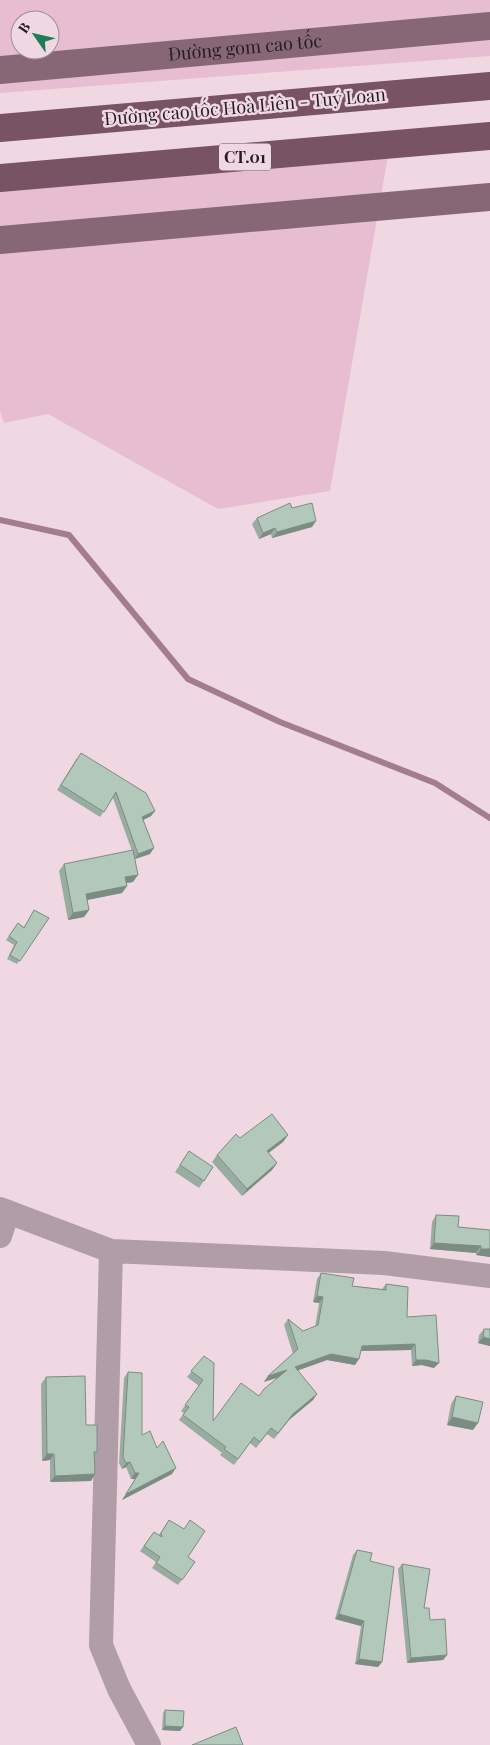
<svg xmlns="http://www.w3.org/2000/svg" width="490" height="1745" font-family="'Playfair Display',serif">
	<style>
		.green { fill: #e7bed1; fill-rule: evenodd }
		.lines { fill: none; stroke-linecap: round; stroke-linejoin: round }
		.stream { stroke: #a37c8e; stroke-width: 6 }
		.minor { stroke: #b09da6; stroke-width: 24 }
		.major { stroke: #876776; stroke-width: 28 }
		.highway { stroke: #775364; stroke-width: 28 }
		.wall { fill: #99aca1 }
		.shaded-wall { fill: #7d8c83 }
		.building { fill: #b2c8bb; stroke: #7d8c83 }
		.labels { text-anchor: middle; stroke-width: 5; stroke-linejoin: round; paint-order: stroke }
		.shield { fill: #efd8e2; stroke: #61545a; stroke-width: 1 }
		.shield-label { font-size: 16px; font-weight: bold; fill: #241c20 }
		.street-label { font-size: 18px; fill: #241c20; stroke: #efd8e2 }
	</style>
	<rect width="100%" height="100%" fill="#efd8e2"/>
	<path class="green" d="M0,0H490V56L0,93ZM20,20H50V50H20Z
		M388,155L330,491L218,509L48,414L4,423L0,410V182Z"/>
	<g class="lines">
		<path class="stream" d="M0,520L69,535L188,679L280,722L435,783L490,818"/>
		<path class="minor" d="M0,1209L111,1251L384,1263L490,1276
			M0,1236L8,1212
			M111,1251L101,1645L119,1689L149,1745"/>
		<g class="major">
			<path id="s1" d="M0,70L490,26"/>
			<path d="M0,240L490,197"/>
		</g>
		<path class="highway" d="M0,128L490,86
			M0,178L490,136"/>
	</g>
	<path class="wall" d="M292,508L312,527L272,538L271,534L259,539L252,524L257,518Z
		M77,758L155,811L151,816L143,820L150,854L135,859L133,882L126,883L127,886L122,893L87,900L89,910L84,917L68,920L59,871L64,864L132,851L113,798L100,817L57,790Z
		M34,910L49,918L17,964L7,959L14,945L6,940L18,923L24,927Z
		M288,1135L283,1142L268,1153L277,1163L272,1170L242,1196L212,1162L217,1155L240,1138Z
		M189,1151L213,1167L199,1188L175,1172Z
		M436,1215L458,1227L490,1230V1257L476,1255V1253L430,1249L432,1222Z
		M321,1273L352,1286L382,1289L386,1284L407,1317L434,1368L422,1365L412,1366L411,1350L360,1351L355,1365L327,1360L297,1371L317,1394L313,1400L289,1420L274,1439L267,1434L256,1448L250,1443L234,1465L220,1455L222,1453L179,1420L184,1413L181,1411L199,1386L187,1377L204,1356L213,1421L259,1396L278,1377L264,1382L268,1376L293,1354L284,1325L288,1319L303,1331L315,1327L319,1303L313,1302L317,1279Z
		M484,1329H490V1346L478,1343L479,1335Z
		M128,1372L142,1435L157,1448L172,1474L122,1500L135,1479H131L126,1467L122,1469L119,1463L124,1378Z
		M46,1377L97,1452L95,1455L91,1481L50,1482V1460L42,1461L41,1384Z
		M456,1396L473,1430L447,1425L451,1404Z
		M169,1520L188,1557L195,1562L178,1585L152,1568L156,1562L140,1551L154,1532L159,1535Z
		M357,1550L370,1561L382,1662L378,1667L355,1664L361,1626L335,1619L353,1555Z
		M402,1564L430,1620L447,1655L443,1660L407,1663L398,1569Z
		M165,1710L183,1727L180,1731L162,1730L163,1713Z"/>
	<path class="shaded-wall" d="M316,521L312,527L272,538L277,532Z
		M275,528L271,534L259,539L263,533Z
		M155,811L151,816L139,822L142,817Z
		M154,848L150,854L135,859L138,854Z
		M138,875L133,882L120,884L125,877Z
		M127,886L122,893L82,901L86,894Z
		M89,910L84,917L68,920L73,913Z
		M288,1135L283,1142L262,1158L267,1151Z
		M277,1163L272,1170L242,1196L247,1189Z
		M434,1243L481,1246L476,1253L430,1249Z
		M481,1249H490V1257L476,1255Z
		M317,1296L323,1297L319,1303L313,1302Z
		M483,1337L490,1339V1346L478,1343Z
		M415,1344L411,1350L358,1351L362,1346Z
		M331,1354L359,1359L355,1365L327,1360L290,1373L295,1367Z
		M416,1360H426L439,1363L434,1368L422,1365L412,1366Z
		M287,1370L283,1376L264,1382L268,1376Z
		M317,1394L313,1400L289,1420L274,1439L293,1414Z
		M452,1417L478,1423L473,1430L447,1425Z
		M47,1454H54L50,1460L42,1461Z
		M130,1462L126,1467L122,1469L126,1463Z
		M176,1468L172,1474L122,1500L126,1494Z
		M135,1473H139L135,1479H131Z
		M95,1474L91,1481L50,1482L55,1476Z
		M339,1614L364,1621L361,1626L335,1619Z
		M447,1655L443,1660L407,1663L411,1658Z
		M359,1659L382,1662L378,1667L355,1664Z
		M165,1726L183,1727L180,1731L162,1730Z"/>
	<path class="building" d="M290,503L292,508L312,503L316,521L277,532L275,528L263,533L257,518Z
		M81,753L146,793L155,811L142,817L154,848L138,854L116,792L104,812L61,785Z
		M133,850L138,875L125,877L127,886L86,894L89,910L73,913L64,864Z
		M34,910L49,918L20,961L10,955L17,942L9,936L18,923L24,928Z
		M272,1114L288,1135L267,1151L277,1163L247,1189L217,1155L236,1134L240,1138Z
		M189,1151L213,1167L204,1181L180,1165Z
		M436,1215L459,1216L458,1227L490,1230V1249H481V1246L434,1243Z
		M321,1273L354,1278L352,1286L386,1290V1284L408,1287L407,1317L436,1315L439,1363L426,1360H416L415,1344L362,1346L359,1359L331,1354L295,1367L317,1394L293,1414L278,1433L271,1428L260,1442L254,1437L238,1459L224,1449L226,1447L183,1415L189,1407L185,1405L203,1380L191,1371L204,1356L214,1363L213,1421L241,1383L259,1396L264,1389L287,1370L268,1376L298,1349L288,1319L303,1331L318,1325L323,1297L317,1296Z
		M484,1329H490V1339L483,1337Z
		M128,1372L142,1373V1435L150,1431L157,1448L163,1441L176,1468L126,1494L139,1473H135L130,1462L126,1463L123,1457Z
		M85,1376L86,1425H97V1452H94L95,1474L55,1476L54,1454H47L46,1377Z
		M456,1396L483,1402L478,1423L452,1417Z
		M169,1520L184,1529L190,1520L205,1531L188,1557L195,1562L182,1580L156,1563L160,1557L144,1546L154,1532L162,1537L161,1533Z
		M357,1550L372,1553L370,1561L394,1567L382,1662L359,1659L364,1621L339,1614Z
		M402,1564L430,1569L424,1608H429L430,1620L445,1619L447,1655L411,1658Z
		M165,1710L184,1711L183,1727L165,1726Z
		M236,1727L243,1745H192Z"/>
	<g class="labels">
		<rect class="shield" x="219" y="143.5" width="52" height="27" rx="4"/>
		<g class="shield-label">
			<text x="245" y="163">CT.01</text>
		</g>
		<g class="street-label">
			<text dy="6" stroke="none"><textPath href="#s1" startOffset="246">Đường gom cao tốc</textPath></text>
			<text transform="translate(245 107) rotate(-5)" y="6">Đường cao tốc Hoà Liên - Tuý Loan</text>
		</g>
	</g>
	<g transform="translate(35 35) rotate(304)"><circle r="24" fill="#efd8e2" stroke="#9e8d94"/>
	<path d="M0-4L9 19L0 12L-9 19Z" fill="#1d7e55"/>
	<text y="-8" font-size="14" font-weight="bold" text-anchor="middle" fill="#241c20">B</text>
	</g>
</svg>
